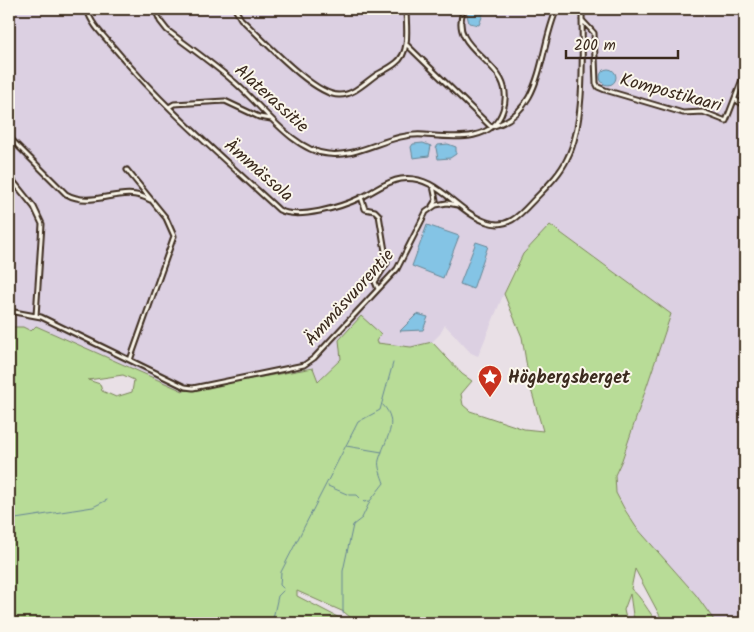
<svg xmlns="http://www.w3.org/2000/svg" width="754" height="632" font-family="Kalam,sans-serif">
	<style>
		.built { fill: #dcd0e2 }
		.green { fill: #b8dc97; stroke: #7a835a; fill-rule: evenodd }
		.water { fill: #84c4e5; stroke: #678695 }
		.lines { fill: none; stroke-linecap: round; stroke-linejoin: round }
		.stream { stroke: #678695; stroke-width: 1 }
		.minor-casing { stroke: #3b2a1e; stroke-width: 7 }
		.minor { stroke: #fbf7ec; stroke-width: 3 }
		.labels { text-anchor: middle; stroke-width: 4; stroke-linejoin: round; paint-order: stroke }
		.street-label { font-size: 18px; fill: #3b2a1e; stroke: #fbf7ec }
		.poi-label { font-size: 18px; font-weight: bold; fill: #3b2a1e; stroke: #fbf7ec; text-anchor: start }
	</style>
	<rect width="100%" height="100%" fill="#e9e0e6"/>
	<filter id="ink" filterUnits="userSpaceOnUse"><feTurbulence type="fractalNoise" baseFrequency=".02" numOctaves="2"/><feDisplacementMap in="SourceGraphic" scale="10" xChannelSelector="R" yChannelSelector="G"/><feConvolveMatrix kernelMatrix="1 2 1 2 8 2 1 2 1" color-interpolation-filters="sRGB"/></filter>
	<g filter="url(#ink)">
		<path class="built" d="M9,9H745V623H716L696,595L636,527L616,493L615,475L622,460L671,314L551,225L514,269L478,356L471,353L445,325L440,334L432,342L411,347L377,343L376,341L341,359L318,381L312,368L183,391L36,326L9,354Z"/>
		<path class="green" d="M550,225L671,314L622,460L615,475L616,493L625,510L636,527L696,595L716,623H667L660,616L635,569L631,589C641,596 649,613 658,623H637L633,615L630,594L624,610L627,623H357L344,612L297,591V596L349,623H9V327H23L31,331L36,326L183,391L313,368L318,381L341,359L339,340L361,316L381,334L376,341L377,343L411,347L432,342L462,374L472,381L461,394L463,405L470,411L524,429L543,431L530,386L522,337L504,294L523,254ZM123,375L134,380L132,392L116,397L102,391L100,384L88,380Z"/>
		<path class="water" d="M470,9H485L479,25L469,23L467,15Z
			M600 77a8 8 0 1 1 16 0a8 8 0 1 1-16 0Z
			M423,143L431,146L429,156L413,158L411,147L413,144Z
			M448,144L456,147V154L450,158L438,159L436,148L438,145Z
			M427,225L459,236L443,278L412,266Z
			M476,242L488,246L473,289L460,284Z
			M417,314L428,317L423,330L400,331Z"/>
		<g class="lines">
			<path class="stream" d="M346,446L382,452
				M328,486L349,495H357L364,502L369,501
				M9,520L93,507L107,500
				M283,588L280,585L281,572L358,422L380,410L393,363
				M343,613V571L353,525L362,518L370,501L384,483C382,477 377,466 379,460C385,439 400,423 383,405
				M272,623L278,596L283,591
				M341,623L342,621"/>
			<defs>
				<path id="minor" d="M87,9C91,25 105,37 115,49C164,108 223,158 279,210C298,220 341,207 360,198C373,192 386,181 401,179C437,174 456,212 487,222C507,229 519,216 531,203C544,189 559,176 567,159C586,123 582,50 582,9
					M155,9L160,21L167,30C189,47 212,63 233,81C260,103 292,151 328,154C361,158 390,132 424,135C451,137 492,144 503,110C519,60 445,54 464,9
					M235,9L241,19C261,37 315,97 340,95C353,95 366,82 376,75C383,71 390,68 396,63C411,52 406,26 406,9
					M582,20L594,33L596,83L598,87L605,90L683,113L703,112L726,121L745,72
					M407,45L491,127C545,112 538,50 557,9
					M736,100L744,105
					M169,107L174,104L225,101L259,117L271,119
					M9,137L66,194C94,210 122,183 150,200
					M127,170L166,218L174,236L130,360
					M9,176L34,207L42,224L36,316
					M361,197L365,209L375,211L379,215L387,263L375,282L378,289
					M432,206L436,200L433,186
					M9,311L41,317L185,387L193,388L304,365L314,358L397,269L426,212L436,205L447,203L458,205"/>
			</defs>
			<use href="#minor" class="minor-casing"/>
			<use href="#minor" class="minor"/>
		</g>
	</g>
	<defs>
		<symbol id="sight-pin" viewBox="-11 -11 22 30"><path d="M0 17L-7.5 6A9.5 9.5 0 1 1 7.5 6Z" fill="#c8321e" stroke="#fbf7ec"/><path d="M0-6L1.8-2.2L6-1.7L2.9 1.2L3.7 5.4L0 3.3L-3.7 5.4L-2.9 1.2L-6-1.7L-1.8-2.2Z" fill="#fff"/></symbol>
	</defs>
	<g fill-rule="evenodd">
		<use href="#sight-pin" x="476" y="363" width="28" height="38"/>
	</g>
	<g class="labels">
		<g class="street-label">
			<text transform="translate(671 92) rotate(15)" y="6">Kompostikaari</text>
			<text transform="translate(272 98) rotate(42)" y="6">Alaterassitie</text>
			<text transform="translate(259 170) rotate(41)" y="6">Ämmässola</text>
			<text transform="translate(349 297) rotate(-48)" y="6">Ämmäsvuorentie</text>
		</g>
		<g class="poi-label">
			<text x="508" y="383">Högbergsberget</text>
		</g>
	</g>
	<rect width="754" height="632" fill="none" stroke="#fbf7ec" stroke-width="30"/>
	<rect x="15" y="15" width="724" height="602" fill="none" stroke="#3b2a1e" stroke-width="2" filter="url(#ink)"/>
	<path d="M566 50v8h112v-8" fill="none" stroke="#3b2a1e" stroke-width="2.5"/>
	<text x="574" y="50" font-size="15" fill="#3b2a1e" stroke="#fbf7ec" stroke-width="4" paint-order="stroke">200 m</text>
</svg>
